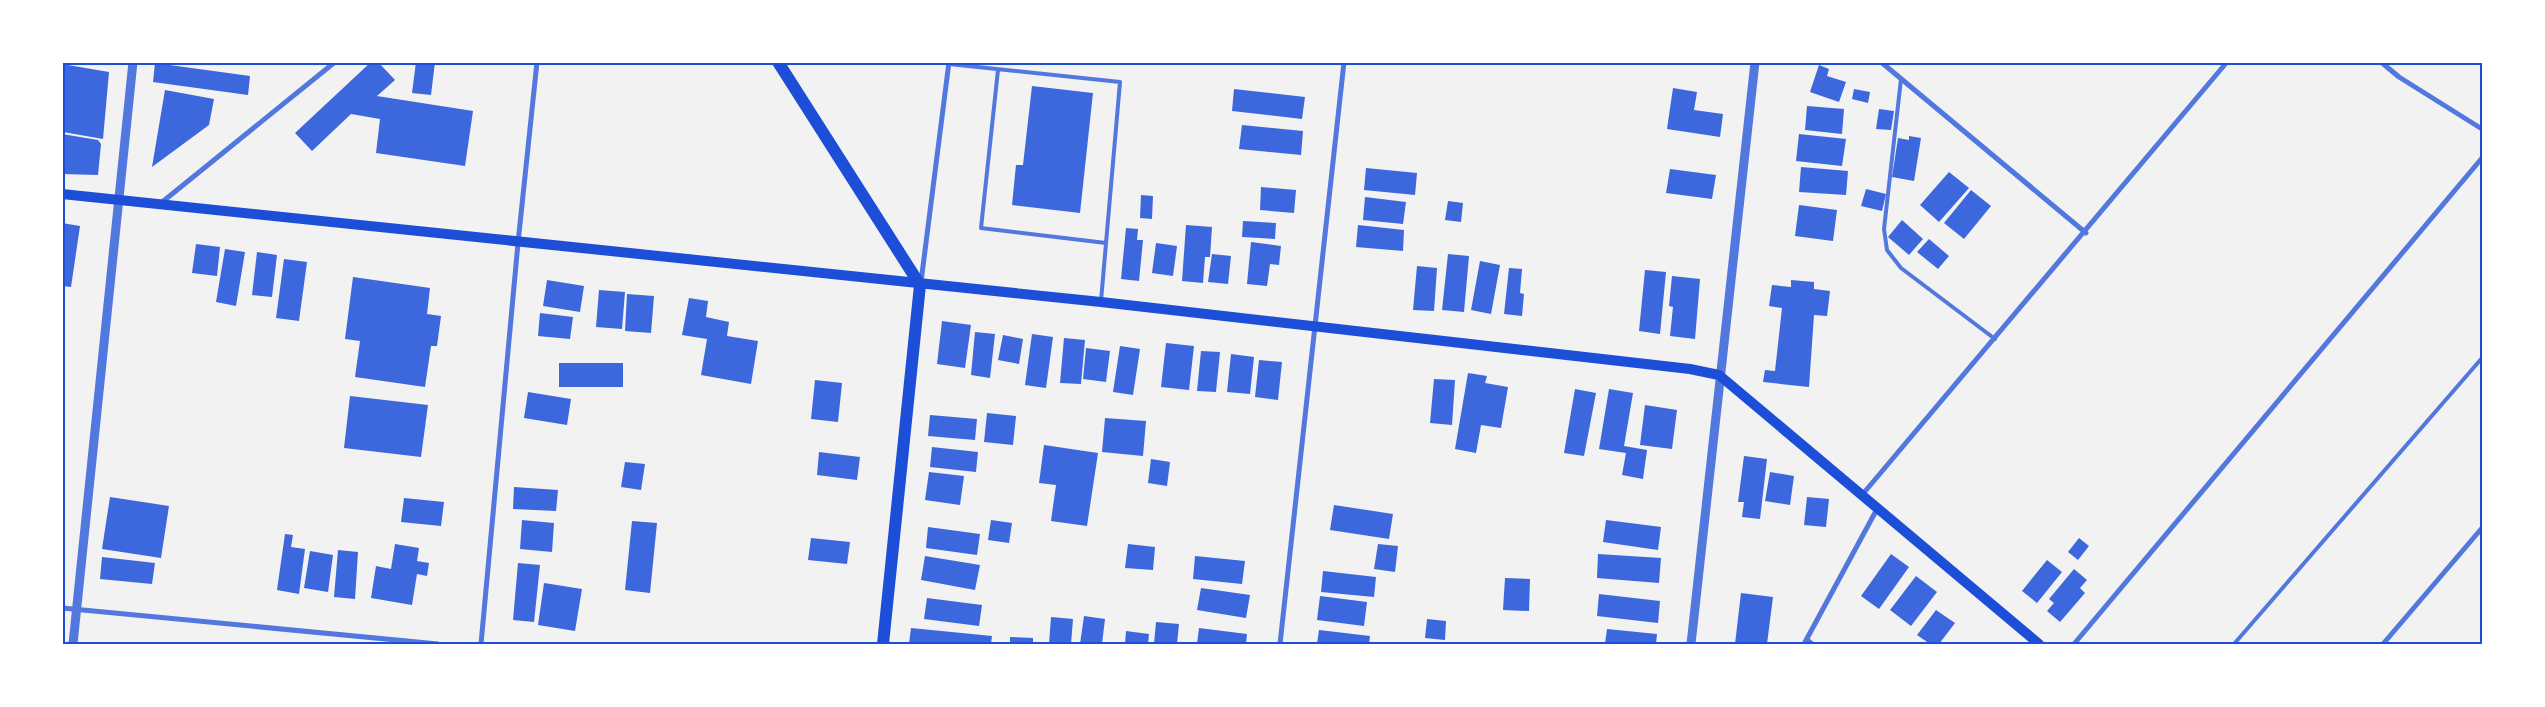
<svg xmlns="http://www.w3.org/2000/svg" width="2545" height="707" font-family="'Roboto Serif',serif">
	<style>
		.building { fill: #3d67dc }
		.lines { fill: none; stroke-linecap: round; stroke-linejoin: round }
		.service { stroke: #5277de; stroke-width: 4 }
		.minor { stroke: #5277de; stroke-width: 5 }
		.tertiary { stroke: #5277de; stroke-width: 9 }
		.secondary { stroke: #1d4ed8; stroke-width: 10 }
		.primary { stroke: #1d4ed8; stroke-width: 12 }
		.neatline { fill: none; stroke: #1d4ed8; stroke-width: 2 }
	</style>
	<rect width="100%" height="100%" fill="#f2f2f2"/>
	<path class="building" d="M371,62H378L395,80L377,96L473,111L465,166L376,153L380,119L351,114L312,151L295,133Z
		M416,62H435L431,95L412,93Z
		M155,63L250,76L248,95L153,82Z
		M62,64L109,72L103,139L63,132Z
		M1819,65L1829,69L1827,76L1846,82L1839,102L1810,92Z
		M1032,86L1093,93L1080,213L1012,205L1016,165H1023Z
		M1673,88L1697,92L1694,110L1723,114L1720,137L1667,129Z
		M1234,89L1305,97L1302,119L1232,111Z
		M1854,89L1870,92L1868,103L1852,99Z
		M165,90L214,99L209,125L152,167Z
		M1807,106L1844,109L1842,134L1805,130Z
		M1879,109L1894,111L1891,130L1876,129Z
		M1242,125L1303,131L1301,155L1239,149Z
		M62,134L98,140L101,144L98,175L62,174Z
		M1799,134L1846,139L1842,166L1796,161Z
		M1909,136L1921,138L1914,181L1892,177L1898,138L1909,140Z
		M1801,167L1848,171L1846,195L1799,192Z
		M1366,168L1417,173L1415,195L1364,190Z
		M1670,169L1716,175L1712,199L1666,193Z
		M1949,172L1969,188L1939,222L1920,205Z
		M1261,187L1296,190L1294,213L1260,210Z
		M1866,189L1886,194L1882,211L1861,206Z
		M1971,190L1991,206L1964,239L1944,223Z
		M1141,195L1153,196L1152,219L1140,218Z
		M1365,197L1406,202L1403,224L1363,220Z
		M1448,201L1463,203L1461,222L1445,220Z
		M1799,205L1837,210L1833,241L1795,236Z
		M1902,220L1923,239L1909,255L1888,237Z
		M1243,221L1276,223L1275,239L1242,237Z
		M62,223L80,226L71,287L62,286Z
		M1186,225L1212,227L1210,257H1205L1203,283L1182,281Z
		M1358,225L1404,230L1403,251L1356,247Z
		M1126,228L1138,229L1137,240H1143L1139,281L1121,279Z
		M1929,239L1949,256L1938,269L1917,252Z
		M1251,242L1281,246L1279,265L1270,264L1267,286L1247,284Z
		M1156,243L1177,246L1173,276L1152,273Z
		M196,244L220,247L217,276L192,273Z
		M225,249L245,252L236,306L216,302Z
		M257,252L277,255L272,297L252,295Z
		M1212,254L1231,256L1228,284L1208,282Z
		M1448,254L1469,256L1464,312L1442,310Z
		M284,259L307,262L299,321L276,318Z
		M1480,261L1500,265L1491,314L1471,310Z
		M1417,266L1437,268L1434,311L1413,310Z
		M1509,268L1522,269L1520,293L1524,294L1522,316L1504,314Z
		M1645,270L1666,272L1660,334L1639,331Z
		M1672,276L1700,279L1695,339L1670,336L1673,307L1669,306Z
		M353,277L430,288L427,314L441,316L437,346H431L425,387L355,377L360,341L345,339Z
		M547,280L584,286L580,312L543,306Z
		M1791,280L1814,282V289L1830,291L1827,316L1814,315L1809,387L1763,382L1765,370L1775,371L1782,308L1769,306L1772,285L1791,287Z
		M599,290L625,292L622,329L596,327Z
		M627,294L654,296L651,333L625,331Z
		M689,298L708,301L706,317L729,322L727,336L758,341L751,384L701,375L707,339L682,335Z
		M540,313L573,317L570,339L538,336Z
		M942,321L971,325L965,368L937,364Z
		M975,332L995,334L990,378L971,375Z
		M1032,334L1053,337L1046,388L1025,385Z
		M1003,335L1023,339L1019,364L998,360Z
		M1064,338L1085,340L1081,384L1060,383Z
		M1166,343L1194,346L1189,390L1161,387Z
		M1120,346L1140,349L1133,395L1113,392Z
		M1086,348L1110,351L1106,382L1083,379Z
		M1201,351L1220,352L1216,392L1197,391Z
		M1231,354L1254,357L1250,394L1227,392Z
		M1259,360L1282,362L1278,400L1255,397Z
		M559,363H623V387H559Z
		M1468,373L1487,376L1485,383L1508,387L1501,428L1481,425L1476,453L1455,449Z
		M1434,379L1455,380L1452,425L1430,423Z
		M815,380L842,383L838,422L811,419Z
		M1575,389L1596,393L1584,456L1564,453Z
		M1609,389L1633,393L1624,446L1647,450L1643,479L1622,475L1626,453L1599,449Z
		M528,392L571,399L567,425L524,418Z
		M350,396L428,405L421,457L344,448Z
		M1645,405L1677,410L1672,449L1640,445Z
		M987,413L1016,416L1013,445L984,442Z
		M930,415L977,419L975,440L928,436Z
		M1105,418L1146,421L1143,456L1102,452Z
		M1044,445L1098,453L1087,526L1051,521L1056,485L1039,483Z
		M932,447L978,452L976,472L930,467Z
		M819,452L860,457L857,480L817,475Z
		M1744,456L1767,459L1760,519L1742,517L1744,502H1738Z
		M1151,459L1170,462L1167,486L1148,483Z
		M625,462L645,464L641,490L621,487Z
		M929,472L964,476L960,505L925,500Z
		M1770,472L1794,476L1790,505L1765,501Z
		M514,487L558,490L556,511L513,509Z
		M110,497L169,506L161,558L102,549Z
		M1807,497L1829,499L1826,527L1804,525Z
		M404,498L444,502L441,526L401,522Z
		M1334,505L1393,514L1389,539L1330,530Z
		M522,520L554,523L552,552L520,549Z
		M991,520L1012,523L1009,543L988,540Z
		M1606,520L1661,527L1658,550L1603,542Z
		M632,521L657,523L650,593L625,590Z
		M928,527L980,534L977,555L926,548Z
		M285,534L293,535L291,547L305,549L299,594L277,590Z
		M811,538L850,542L847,564L808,560Z
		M2079,538L2089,546L2078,560L2068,552Z
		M395,544L419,548L417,561L429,563L427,576L417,574L412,605L371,598L376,566L391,569Z
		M1128,544L1155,547L1153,570L1125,568Z
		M1378,544L1398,546L1395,572L1374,569Z
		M338,550L358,552L355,599L334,597Z
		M310,551L333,555L328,592L304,588Z
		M1598,554L1661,558L1659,583L1597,578Z
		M1891,554L1909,567L1879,609L1861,596Z
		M925,556L980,565L975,590L921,580Z
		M1195,556L1245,561L1242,584L1193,579Z
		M102,557L155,563L152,584L100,579Z
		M2047,560L2062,572L2037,603L2022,591Z
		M518,563L540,565L534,622L513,620Z
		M2074,569L2087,580L2080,588L2085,593L2060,622L2047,611L2054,603L2049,599Z
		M1323,571L1376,577L1374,597L1321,592Z
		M1916,576L1937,592L1911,626L1890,610Z
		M1505,578L1530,579L1529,611L1503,610Z
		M544,583L582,589L575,631L538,625Z
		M1201,588L1250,595L1246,618L1197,610Z
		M1741,593L1773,597L1767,644H1735Z
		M1599,594L1660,601L1658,623L1597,616Z
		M1320,596L1367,602L1364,626L1317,620Z
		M927,598L982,605L979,626L924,619Z
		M1936,610L1955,623L1939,644H1930L1917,635Z
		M1084,616L1105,619L1102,644H1080Z
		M1051,617L1073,619L1071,644H1049Z
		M1427,619L1446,621L1445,640L1425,638Z
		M1156,622L1179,624L1177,644H1154Z
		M911,628L992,636L991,644H909Z
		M1199,628L1247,634L1246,644H1197Z
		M1607,629L1657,634L1656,644H1605Z
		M1319,630L1370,636L1369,644H1317Z
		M1126,631L1149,634L1148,644H1125Z
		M1010,637L1033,638V644H1010Z"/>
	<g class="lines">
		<path class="service" d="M949,64L1120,82L1101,301
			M998,70L981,228L1106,243
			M1901,79L1884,229L1887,250L1901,268L1995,339
			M1807,639L1813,644
			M2234,644L2482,358"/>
		<path class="minor" d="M1881,62L2086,233
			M2381,62L2399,77L2482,129
			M161,203L335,62
			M921,282L949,62
			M1862,495L2227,62
			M62,608L438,644
			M481,644L518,243L537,62
			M1280,644L1344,62
			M1804,644L1877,509
			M2074,644L2482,158
			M2383,644L2482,528"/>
		<path class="tertiary" d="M73,644L133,62
			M1691,644L1755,62"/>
		<path class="secondary" d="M62,194L1101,302L1690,369L1719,375L2039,644"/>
		<path class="primary" d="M778,62L920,285L883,644"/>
	</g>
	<rect width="2545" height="707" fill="none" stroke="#ffffff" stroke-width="128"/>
	<rect x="64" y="64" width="2417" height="579" class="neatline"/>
</svg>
